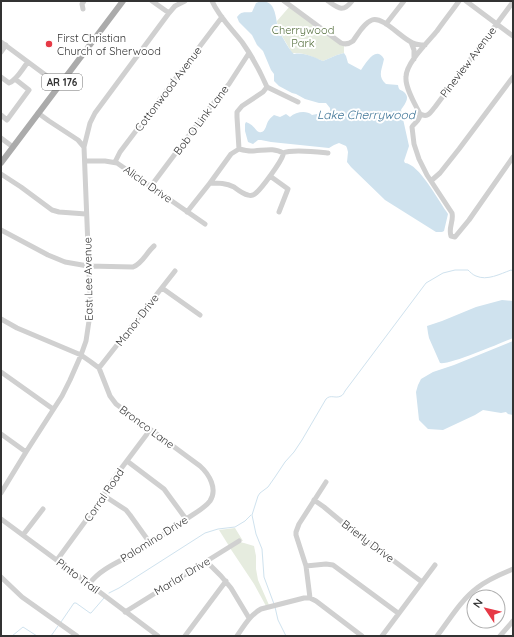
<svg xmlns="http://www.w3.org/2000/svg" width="514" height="637" font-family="Quicksand,sans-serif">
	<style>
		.green { fill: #e6ecdf }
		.water { fill: #cfe2ee }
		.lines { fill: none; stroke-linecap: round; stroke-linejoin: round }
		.stream { stroke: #cfe2ee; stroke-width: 1 }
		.minor { stroke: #d0d0d0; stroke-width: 5 }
		.major { stroke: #ababab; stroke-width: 6 }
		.poi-dot { fill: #e63946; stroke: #fff; stroke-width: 1.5 }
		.labels { text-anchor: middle; stroke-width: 4; stroke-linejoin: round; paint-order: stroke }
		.shield { fill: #fff; stroke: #707070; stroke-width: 1 }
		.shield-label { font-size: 10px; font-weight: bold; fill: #333 }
		.park-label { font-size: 11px; fill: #56703f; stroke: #fff }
		.poi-label { font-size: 11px; fill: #333; stroke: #fff; text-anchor: start }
		.street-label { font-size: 11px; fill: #333; stroke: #fff }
		.water-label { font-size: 12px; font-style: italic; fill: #3f7597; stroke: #fff }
	</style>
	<rect width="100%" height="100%" fill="#fff"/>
	<path class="green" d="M290,6L344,44V53L337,55L323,61C315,58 307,54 299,53C297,53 295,53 292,53L278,29L277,21Z
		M235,528L243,541L238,540L229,546L219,530Z
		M239,542L244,543L254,546L256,556V569L258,580L269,605L266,606L254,584L230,548Z"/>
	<path class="water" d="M261,1C276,1 275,16 278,27C279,32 290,51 294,54C304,52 313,57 323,61L337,55L344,53L346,56L348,63L361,70C366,63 376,45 384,59C382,70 377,76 386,84L398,85C399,91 400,89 404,92C411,98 404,105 401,110L409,146L404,161L405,163C419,164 438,200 446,211L448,214L444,231L442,232H436L385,200L351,167L347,162L348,152L347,148L346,146L339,143L334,145L329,148L271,142L261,140H258L253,144L248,142L245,131V124L246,122C253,124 256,131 259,132C266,134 266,123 269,120C270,118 272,117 274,115L280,117L286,114L290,117C296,112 306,110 312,115L317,114L324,120L325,119L326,116H329L330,114V108L326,103H319L305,99L296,94L292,93L279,86L274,81V74L271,70L263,51L257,45L252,35L239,22L237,17C242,10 245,13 252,12L256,3Z
		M502,300L513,301V338C500,343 450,365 440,363L429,338L428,333L427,326L442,321L476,307Z
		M513,341V415L508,414L506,412L501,413L483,410L475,415L443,430L428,429L419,420L416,392L418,385L421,379L433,372L454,365Z"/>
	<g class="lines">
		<path class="stream" d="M109,593L119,588L205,533L218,529L235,527L245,521L251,515
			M274,604L264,577L262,549L256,534L252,515L258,496L260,493L268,487L275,477L285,462L294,452L302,440L326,399C331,394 335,399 341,396C343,395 344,393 345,391L426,283L443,273L455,270H468C470,272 473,275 476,276C487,281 500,274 511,270L513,271
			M275,607L278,620L286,636
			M61,622L74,603H76L90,613H91L104,598
			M12,636L23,627L37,636
			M51,636L58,626"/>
		<path class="minor" d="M152,1L169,13
			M212,1C219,17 232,29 242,42C252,56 260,71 267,87L263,92L242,106L237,112V117L239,149
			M284,1L341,43C346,45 349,44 353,41C358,34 364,23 372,20C383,16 402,39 413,43C417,45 421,45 425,45
			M328,1C338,8 343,13 352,1
			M459,1C452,11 444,21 437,31C428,42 406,63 406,77C405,88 415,104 420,114C420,121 415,122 412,127L414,144L419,159L427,175L452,213C454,221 448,228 451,236L455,237L469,220L513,157
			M466,1L513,36
			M83,9L82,4L84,1
			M386,24L404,1
			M1,42L59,85
			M411,42L414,50V59
			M1,52L6,45
			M1,77L9,83C17,80 22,69 28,62
			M267,87L298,102
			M420,114C428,118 430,113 435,107L513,2
			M1,115L7,120L29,90L15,79
			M1,138L13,147
			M84,147L90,123L95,113L169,13L175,6L185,1
			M283,153C292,149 318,152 328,153
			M85,161H105L117,163L205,224
			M115,162L120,152L222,17
			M1,174L21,187L52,210L59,212L86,214
			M270,176L288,189L279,212
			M432,180L440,173L459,149L513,77
			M210,183C219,183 226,183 234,187C238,190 243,194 248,195C251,196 254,195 256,193C262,188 281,162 283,155V153C274,147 262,151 251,151C247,151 243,150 239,149
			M151,186L211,106L229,84L249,53
			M187,212L210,183L231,154L239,149
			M1,230L48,255L65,262L88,266L133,267C143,263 146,253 154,246
			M162,288L200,315
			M1,319L17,328L81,355L91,362L99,368L110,396L116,404L200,466C209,474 218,489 210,501C204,509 193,514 185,520C170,530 155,540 140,550C122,561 102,567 89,584
			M99,368L175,271
			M1,372L53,409
			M1,434L26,452
			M127,461L164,489L186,519
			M1,493L26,452L62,396L70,380L81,355L86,341L89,321L90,297L84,147L78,140L49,121L38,113
			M103,495L126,510L130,515L150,543
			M314,500L324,507L342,522L422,582
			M1,519L89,584L158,636
			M23,535L43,509
			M57,560L95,508L107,489L117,474L150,430
			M206,561L221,576L231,588L249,618
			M306,566L326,564L333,565L398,613
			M1,577L22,597L77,636
			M310,598L306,566L296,535V532L299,524L326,482
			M125,612L239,541
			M185,636L226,581
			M237,636C244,626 250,615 261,609L304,598H310L316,601L362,636
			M382,636L435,565
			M437,636C450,619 461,600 477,588C488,579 501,574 513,569
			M500,636L513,621"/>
		<path class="major" d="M1,163L123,1"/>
	</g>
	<circle class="poi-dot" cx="49" cy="44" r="4"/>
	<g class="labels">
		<rect class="shield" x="42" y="74" width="40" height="16" rx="3"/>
		<g class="shield-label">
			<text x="62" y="86">AR 176</text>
		</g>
		<g class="park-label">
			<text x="303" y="34">Cherrywood<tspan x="303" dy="13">Park</tspan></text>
		</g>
		<g class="poi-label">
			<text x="57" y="42">First Christian<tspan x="57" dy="13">Church of Sherwood</tspan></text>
		</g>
		<g class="street-label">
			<text transform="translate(468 62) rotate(-53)" y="4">Pineview Avenue</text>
			<text transform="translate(168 89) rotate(-53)" y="4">Cottonwood Avenue</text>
			<text transform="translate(201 120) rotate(-53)" y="4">Bob O Link Lane</text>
			<text transform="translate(148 184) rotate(35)" y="4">Alicia Drive</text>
			<text transform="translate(88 279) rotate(-91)" y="4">East Lee Avenue</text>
			<text transform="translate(137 320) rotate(-52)" y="4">Manor Drive</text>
			<text transform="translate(147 427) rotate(36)" y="4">Bronco Lane</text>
			<text transform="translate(104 495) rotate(-56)" y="4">Corral Road</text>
			<text transform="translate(154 539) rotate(-32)" y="4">Palomino Drive</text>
			<text transform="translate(368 541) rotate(37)" y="4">Brierly Drive</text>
			<text transform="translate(78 576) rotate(37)" y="4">Pinto Trail</text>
			<text transform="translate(182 576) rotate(-31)" y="4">Marlar Drive</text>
		</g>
		<g class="water-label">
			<text x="366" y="119">Lake Cherrywood</text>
		</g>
	</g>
	<rect width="514" height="637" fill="none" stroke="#333333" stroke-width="4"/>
	<g transform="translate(486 609) rotate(305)"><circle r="19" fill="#ffffff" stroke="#adadad"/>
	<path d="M0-3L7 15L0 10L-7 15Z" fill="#e63946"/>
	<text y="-6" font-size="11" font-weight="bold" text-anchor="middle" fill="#333333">N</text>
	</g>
</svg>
